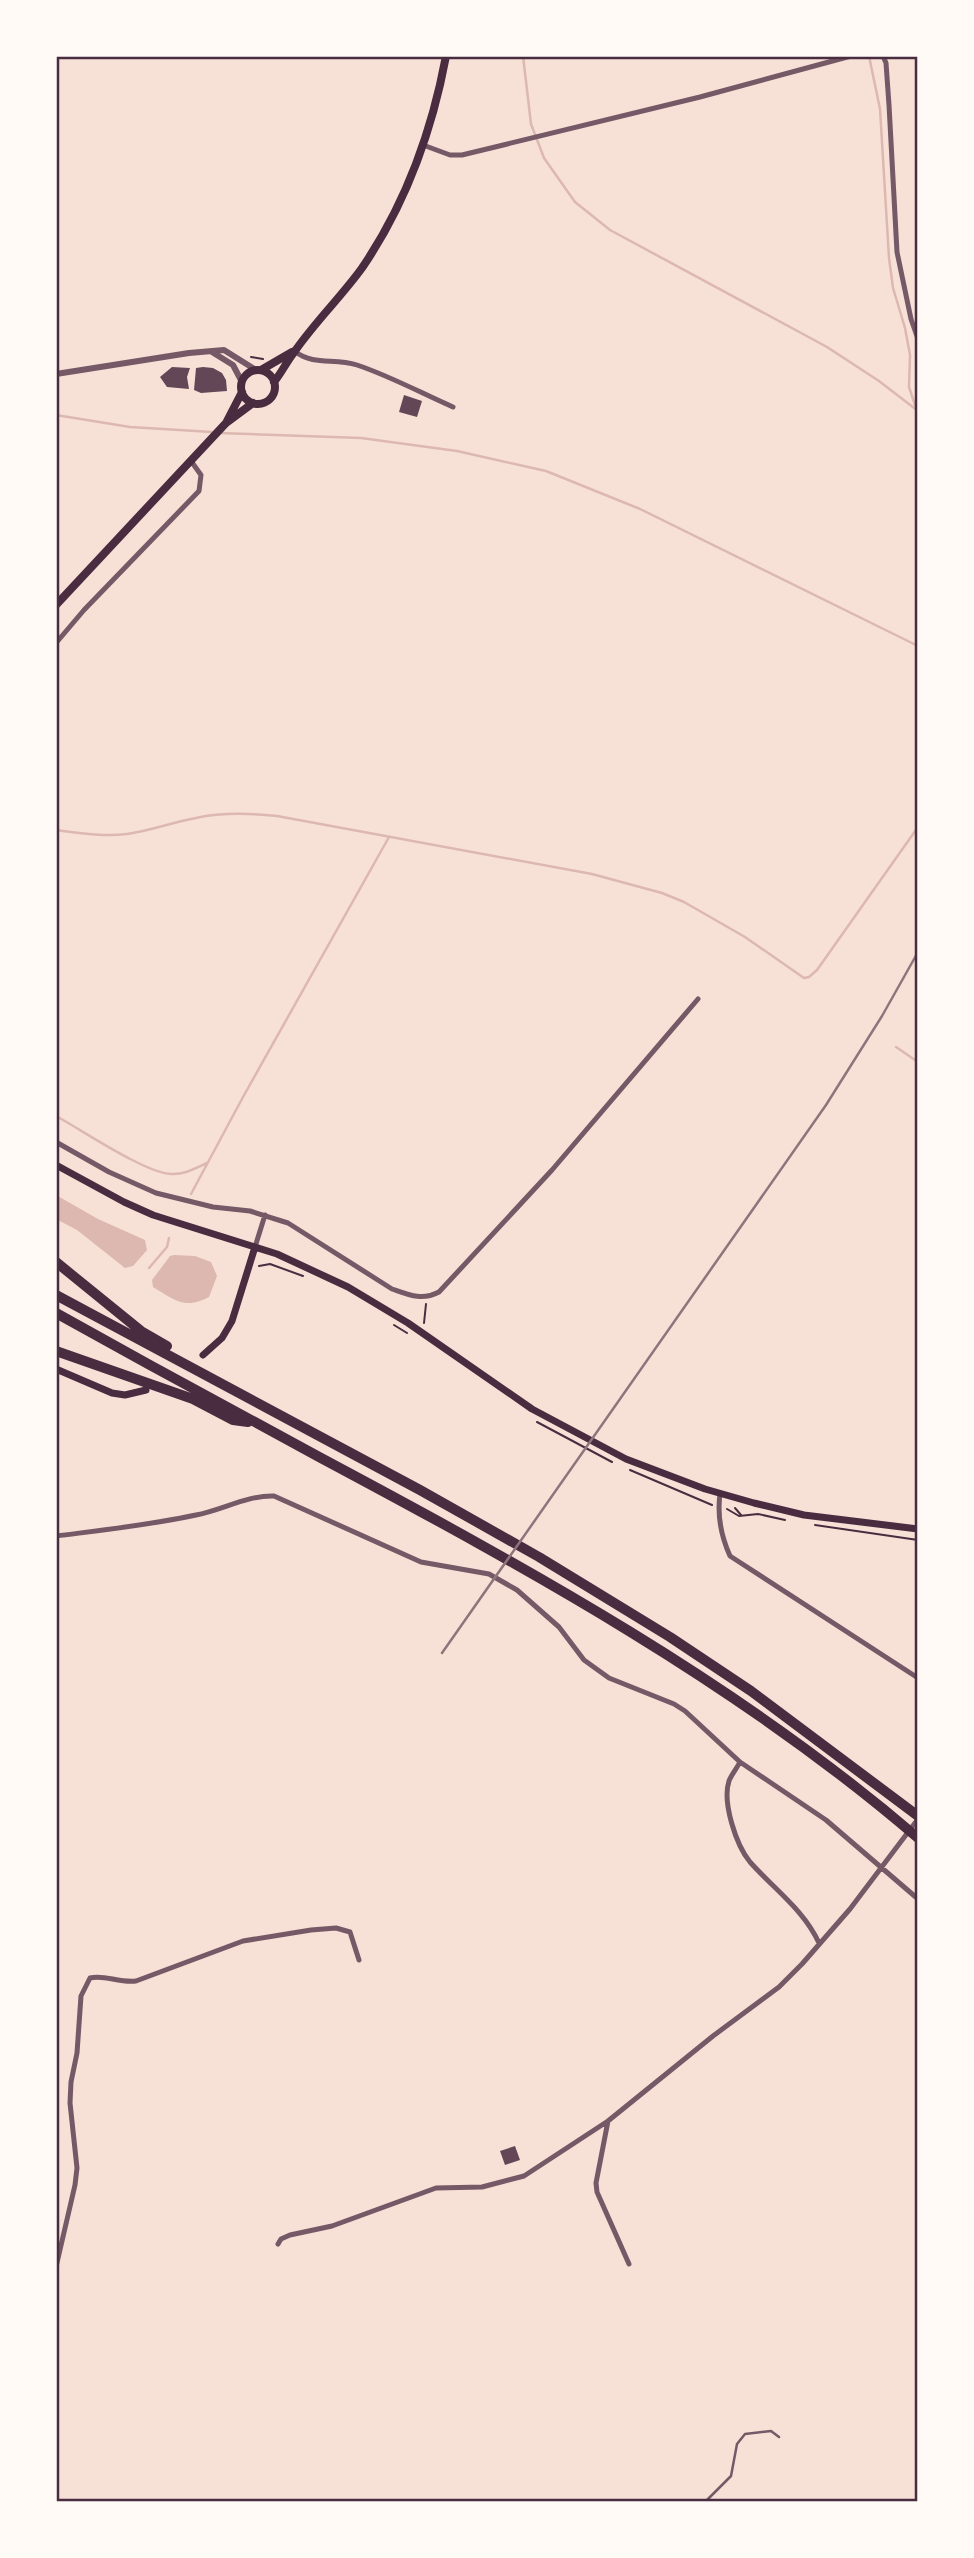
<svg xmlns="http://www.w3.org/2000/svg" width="974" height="2558" font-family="'Work Sans',sans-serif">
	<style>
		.water { fill: #dcb8b0 }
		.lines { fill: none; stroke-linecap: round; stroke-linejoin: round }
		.stream { stroke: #dcb8b0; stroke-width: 2.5 }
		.building { fill: #644757 }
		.path { stroke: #4a2c40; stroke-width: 2 }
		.service { stroke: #755966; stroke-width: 2.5 }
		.minor { stroke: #755966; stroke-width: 5 }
		.tertiary { stroke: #755966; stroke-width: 6 }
		.secondary { stroke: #4a2c40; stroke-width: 7 }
		.primary { stroke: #4a2c40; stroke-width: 8 }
		.motorway { stroke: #4a2c40; stroke-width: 10 }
		.rail { stroke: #8f747c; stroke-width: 2.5 }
		.neatline { fill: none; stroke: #4a2c40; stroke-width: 2.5 }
	</style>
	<rect width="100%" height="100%" fill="#f7e1d7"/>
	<path class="water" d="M56,1195L98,1219L145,1240L147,1250L133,1266L125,1268L77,1230L56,1219Z
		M174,1255L195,1256L211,1262L217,1276L209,1297C184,1310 175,1300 153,1287L152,1280L170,1256Z"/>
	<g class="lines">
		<path class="stream" d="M523,56L531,124L544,158L575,202L610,230L827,347L879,381L918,411
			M869,56L880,109L889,258L893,288L905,328L910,355L909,387L916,408
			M56,415L130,427L212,432
			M219,433L361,438L457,451L546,471L640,509L918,646
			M56,830C79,833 104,837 127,834C150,831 173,822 196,818C223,812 249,813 277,816L592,874L662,893L684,902L745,937L804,978L809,977L817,970L918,827
			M896,1047L918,1062
			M56,1116C82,1130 145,1173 171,1174C184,1175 196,1168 207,1163
			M191,1194L243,1097L389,837
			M149,1268L167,1247L169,1238"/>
	</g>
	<path class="building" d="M172,367L190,368L187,377L189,389L167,387L160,377Z
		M203,367L213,368L222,373L226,380L227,391L201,393L194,390L196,368Z
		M404,395L422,401L417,417L399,412Z
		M515,2146L520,2160L505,2165L500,2151Z"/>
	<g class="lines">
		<path class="path" d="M251,357L263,359
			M259,1266L270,1264L303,1276
			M424,1323L426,1304
			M394,1325L407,1333
			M537,1422L612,1462
			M630,1470L712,1505
			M735,1508L741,1515
			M727,1509L739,1516L758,1514L785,1520
			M815,1525L918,1540"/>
		<path class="service" d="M705,2502L731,2476L737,2444L745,2434L771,2431L779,2437"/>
		<path class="minor" d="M883,56L886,63L889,105L897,252L911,319L918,339
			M423,145L450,155H462L700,97L851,56
			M294,351C316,367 333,357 357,365C390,376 421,393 453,407
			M56,643L84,610L199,491L201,475L191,461
			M56,1142L109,1172L156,1193L213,1207L250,1211L288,1223L392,1289C409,1295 422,1301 439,1292L552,1170L698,999
			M255,1247L265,1215
			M720,1494C717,1516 721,1536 730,1556L918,1678
			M56,1536C103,1530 150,1525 196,1515C222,1510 248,1495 274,1496L421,1562L489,1574L517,1590L559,1627L584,1660L609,1678L674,1704L685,1711L740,1762L826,1820L918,1899
			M740,1762C737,1768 731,1775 729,1781C722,1802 736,1845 750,1862C774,1889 804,1910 819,1943
			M608,2121L596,2183L597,2192L629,2264
			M278,2244L281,2239L290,2235L332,2226L436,2188L482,2187L524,2176L608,2121L713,2036L779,1987L802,1964L850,1909L918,1819
			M56,2267L75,2185L77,2168L70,2103L71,2082L77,2053L81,1996L90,1978C104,1974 118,1983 136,1981L243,1941L311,1930L336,1928L350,1932L359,1960"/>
		<path class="tertiary" d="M212,352L233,365L242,382
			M56,374L189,353L224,350L256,370"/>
		<path class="secondary" d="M56,1165L124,1202L153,1215L277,1254L348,1287L408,1323L532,1409L626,1459L705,1489L754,1503L804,1515L918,1529
			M203,1355L222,1338L232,1321L255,1247
			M56,1369L112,1393L125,1395L146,1390"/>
		<path class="primary" d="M261,370L292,352
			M241 387a17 17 0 1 1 34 0a17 17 0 1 1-34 0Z
			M274,382C282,372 287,361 295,351C315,322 341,297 362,268C405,205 432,131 446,56
			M227,421L242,392
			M56,605L226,423L253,403"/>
		<path class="motorway" d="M56,1262L141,1331L167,1346
			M56,1295L420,1490L539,1557L670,1637L751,1691L918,1816
			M56,1313C144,1362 232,1410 321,1458C529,1569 739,1684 918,1838
			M56,1351L193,1399L233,1420L248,1422"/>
		<path class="rail" d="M442,1653L826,1105L882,1016L918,952"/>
	</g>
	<rect width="974" height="2558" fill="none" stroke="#fffaf5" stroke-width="116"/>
	<rect x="58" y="58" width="858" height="2442" class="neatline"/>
</svg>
